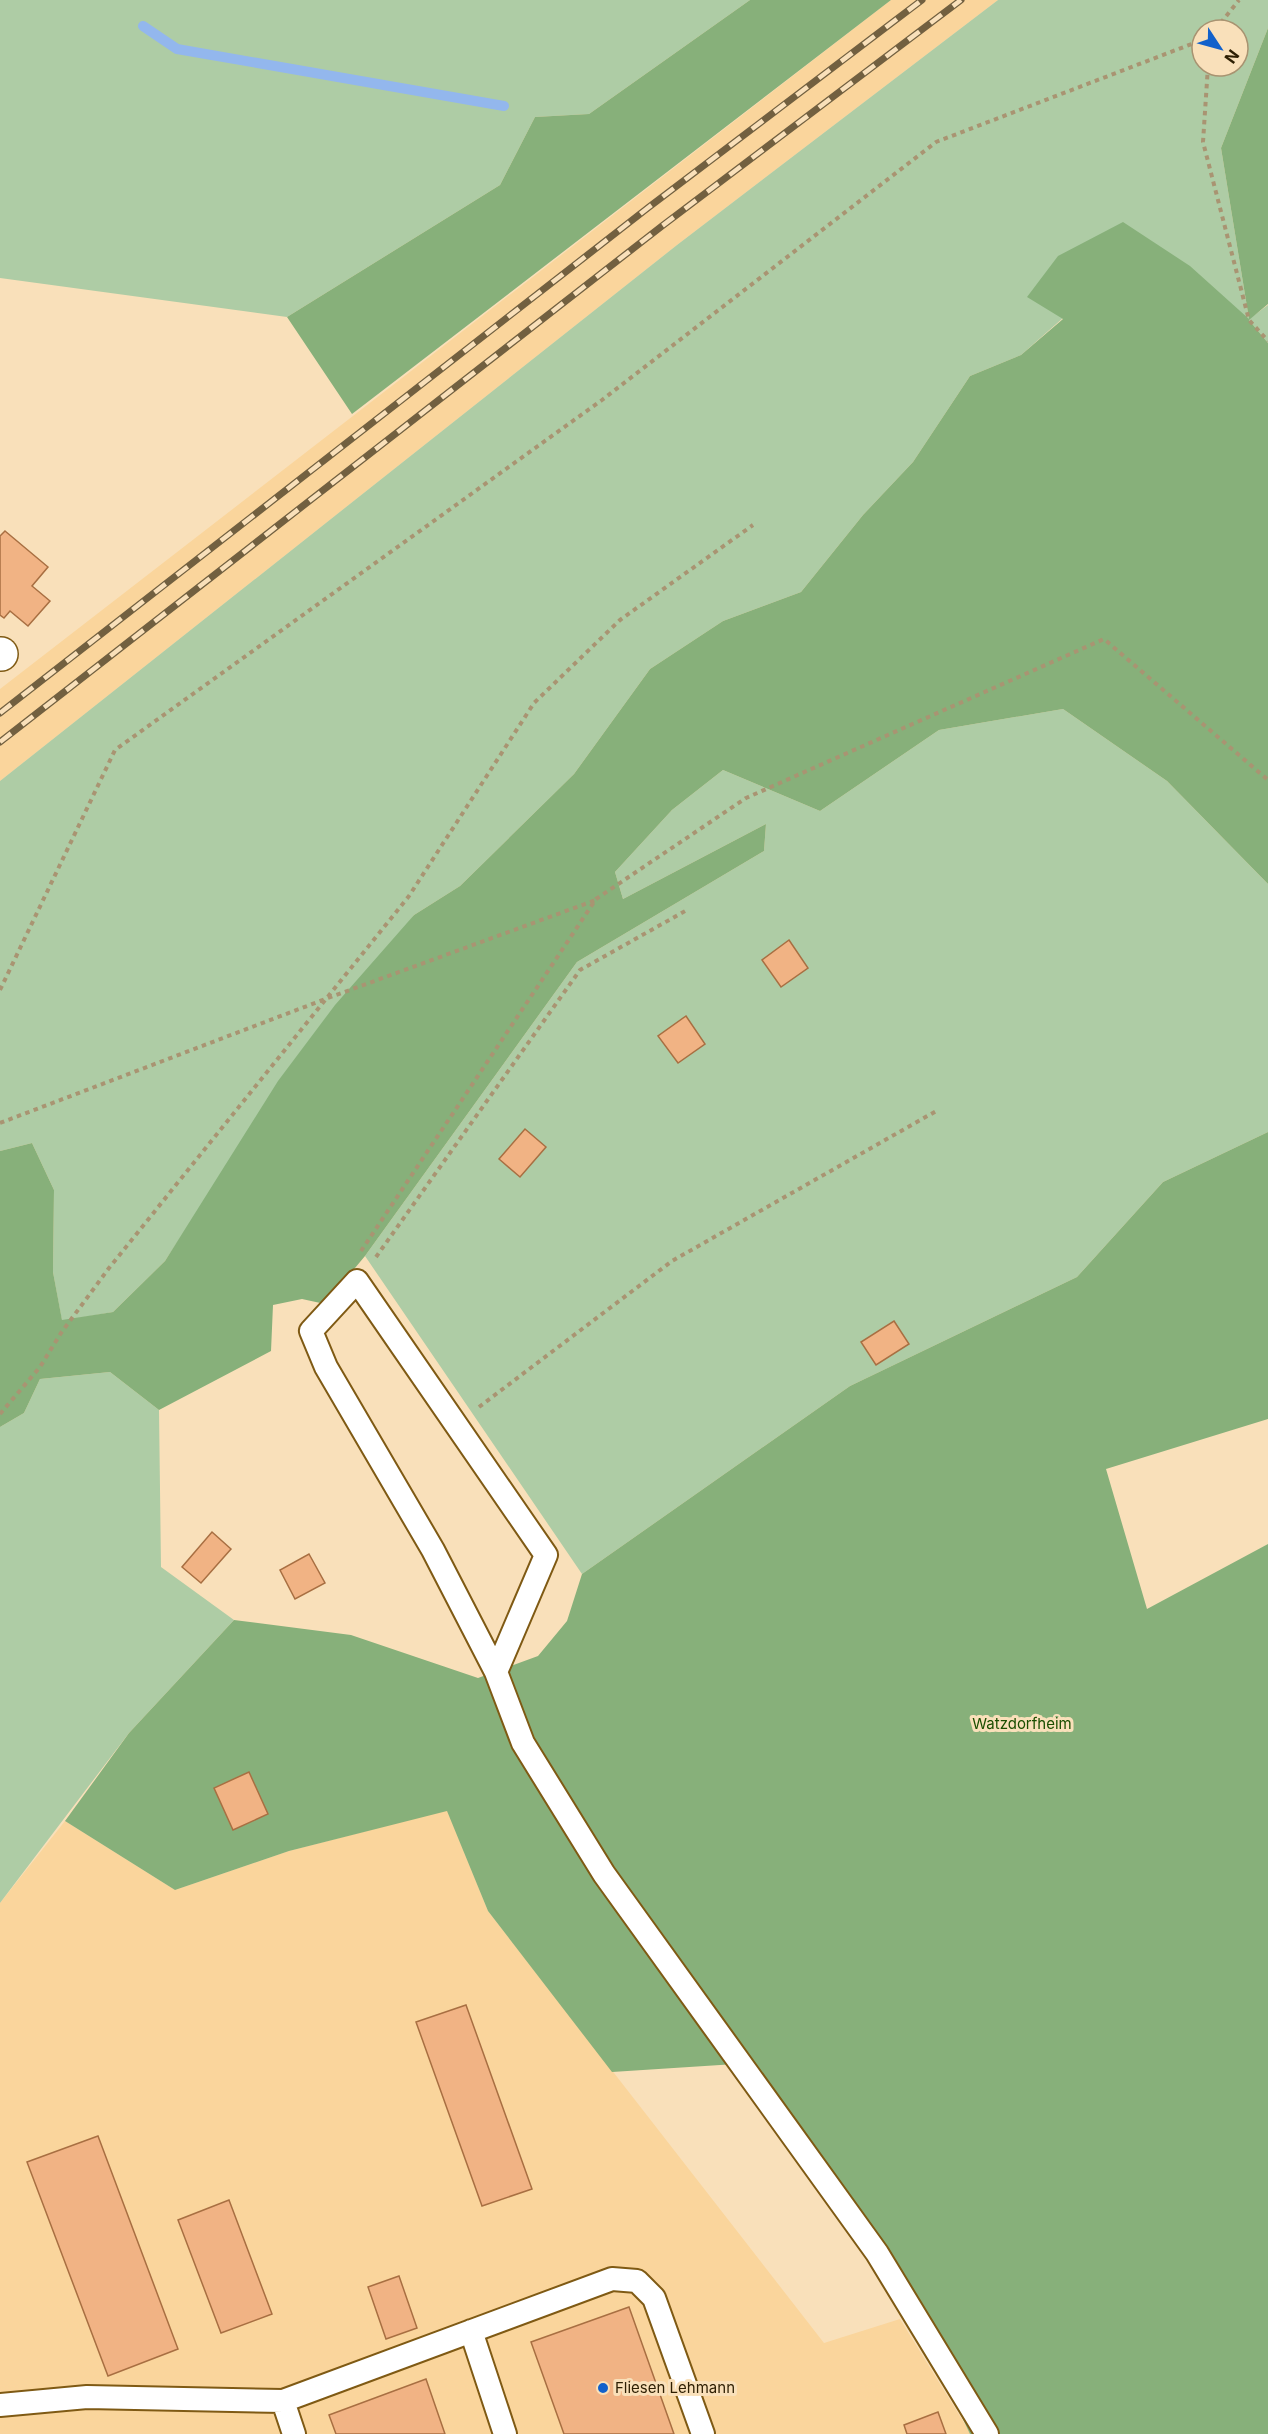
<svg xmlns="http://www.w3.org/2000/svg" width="1268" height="2434" font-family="Inter,sans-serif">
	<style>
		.built { fill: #fad59c }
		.green { fill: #aecca5; fill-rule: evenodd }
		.forest { fill: #87b07a }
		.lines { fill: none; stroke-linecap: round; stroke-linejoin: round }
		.stream { stroke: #93b7ed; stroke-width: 10 }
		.building { fill: #f1b384; stroke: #a86f42; stroke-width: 1.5 }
		.lane-casing { stroke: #7f5a14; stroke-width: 26 }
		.street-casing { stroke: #7f5a14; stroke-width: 36 }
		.path { stroke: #a99472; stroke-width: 4; stroke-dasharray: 4.5 4.5; stroke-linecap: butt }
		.lane { stroke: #fff; stroke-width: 22 }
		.street { stroke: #fff; stroke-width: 33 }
		.rail-casing { stroke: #726040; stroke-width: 7 }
		.rail { stroke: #f9e0ba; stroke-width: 4.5; stroke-dasharray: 14; stroke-linecap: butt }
		.poi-dot { fill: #1261cb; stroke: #f9e0ba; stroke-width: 2 }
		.labels { text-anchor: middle; stroke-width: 6; stroke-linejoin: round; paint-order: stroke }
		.park-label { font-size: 15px; fill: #1a4e00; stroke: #f9e0ba }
		.poi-label { font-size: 15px; fill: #2e1f03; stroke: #f9e0ba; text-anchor: start }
	</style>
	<rect width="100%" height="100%" fill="#f9e0ba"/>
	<path class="built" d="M891,0H998L677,245L0,781V689Z
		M447,1810L488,1911L824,2343L900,2319L971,2434H0V1903L65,1821L175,1890L289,1851Z"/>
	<path class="green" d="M0,0H750L589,114L535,117L500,185L287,317L0,278Z
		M998,0H1268V28L1221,148L1249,319L1268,305V343L1249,320L1063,318L1021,355L970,376L913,462L863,515L801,592L723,621L650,669L574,774L460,886L414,915L214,1186L165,1261L113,1312L62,1321L53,1272L54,1190L32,1143L0,1151V781L677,245ZM1202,30H1238V66H1202Z
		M1063,709L1167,781L1268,884V1132L1163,1182L1077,1277L850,1386L582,1574L365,1256L577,962L764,851L766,824L623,899L615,872L672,810L723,770L820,811L939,730Z
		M110,1372L159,1410L161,1567L234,1620L129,1733L0,1903V1427L24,1413L40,1379Z"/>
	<path class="forest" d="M750,0H891L352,414L287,317L500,185L535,117L589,114Z
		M1268,28V304L1249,320L1268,343V884L1167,781L1063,709L939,730L820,811L723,770L672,810L615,872L623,899L766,824L764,851L577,962L365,1256L325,1304L302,1299L273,1305L271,1351L159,1410L110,1372L40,1379L24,1413L0,1427V1151L32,1143L54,1190L53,1272L62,1320L113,1312L165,1261L278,1081L335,1005L414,915L460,886L574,774L650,669L723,621L801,592L863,515L913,462L970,376L1021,355L1063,319L1027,297L1058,256L1123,222L1190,266L1249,319L1221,148Z
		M1268,1132V1419L1106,1469L1147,1609L1268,1544V2434H970L882,2249L751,2063L612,2072L488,1911L447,1811L289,1851L175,1890L65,1821L129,1733L234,1620L351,1635L478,1678L538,1656L567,1621L582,1574L850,1386L1077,1277L1163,1182Z"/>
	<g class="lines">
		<path class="stream" d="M143,26L177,49L504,106"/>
	</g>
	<path class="building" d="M5,531L48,567L32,586L50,601L28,626L10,611L4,618L0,615V536Z
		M789,940L808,968L781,987L762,960Z
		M686,1016L705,1044L678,1063L658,1036Z
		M525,1129L546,1147L520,1177L499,1159Z
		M894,1321L909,1344L876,1365L861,1342Z
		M212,1532L231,1549L201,1583L182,1567Z
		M309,1554L325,1583L295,1599L280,1570Z
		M249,1772L268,1814L233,1830L214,1788Z
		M466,2005L532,2189L482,2206L416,2022Z
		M98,2136L178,2349L108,2376L27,2162Z
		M229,2200L272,2314L221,2333L178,2220Z
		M399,2276L417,2328L386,2339L368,2287Z
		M629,2307L674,2434H564L531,2342Z
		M426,2379L445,2434H336L329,2415Z
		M938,2412L946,2434H907L904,2425Z"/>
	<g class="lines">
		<defs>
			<path id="lane" d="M496,1672L546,1555L357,1281L311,1331L326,1367L433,1550L496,1672L523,1743L604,1874L877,2253L987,2434
				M471,2331L505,2434
				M0,2405L87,2397L283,2401
				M294,2434L283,2401L612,2279L637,2281L654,2298L703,2434"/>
			<path id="street" d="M0,654H1"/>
		</defs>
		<use href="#lane" class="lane-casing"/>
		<use href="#street" class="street-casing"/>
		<path class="path" d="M1215,30L1239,0
			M1208,66L1203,142L1249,320L1268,341
			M0,990L115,750L602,400L936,142L1202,40
			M0,1123L328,998L596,900
			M361,1251L596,899L746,798L1104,639L1268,780
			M376,1257L580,970L687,910
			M479,1407L672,1261L938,1110
			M0,1414L40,1367L61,1333L109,1268L409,896L534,703L620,620L753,525"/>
		<use href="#lane" class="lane"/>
		<use href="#street" class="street"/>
		<defs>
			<path id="rail" d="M0,713L649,207L922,0
				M0,742L662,226L961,0"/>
		</defs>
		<use href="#rail" class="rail-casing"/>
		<use href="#rail" class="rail"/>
	</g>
	<circle class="poi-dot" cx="603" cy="2388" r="6"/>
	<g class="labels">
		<g class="park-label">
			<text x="1022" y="1729">Watzdorfheim</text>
		</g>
		<g class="poi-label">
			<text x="615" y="2393">Fliesen Lehmann</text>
		</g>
	</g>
	<g transform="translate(1220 48) rotate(126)"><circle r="28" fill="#f9e0ba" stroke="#a89371" stroke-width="1.5"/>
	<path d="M0-4.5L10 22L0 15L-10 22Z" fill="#1261cb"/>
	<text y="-9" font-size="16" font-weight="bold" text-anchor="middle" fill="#2e1f03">N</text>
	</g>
</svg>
